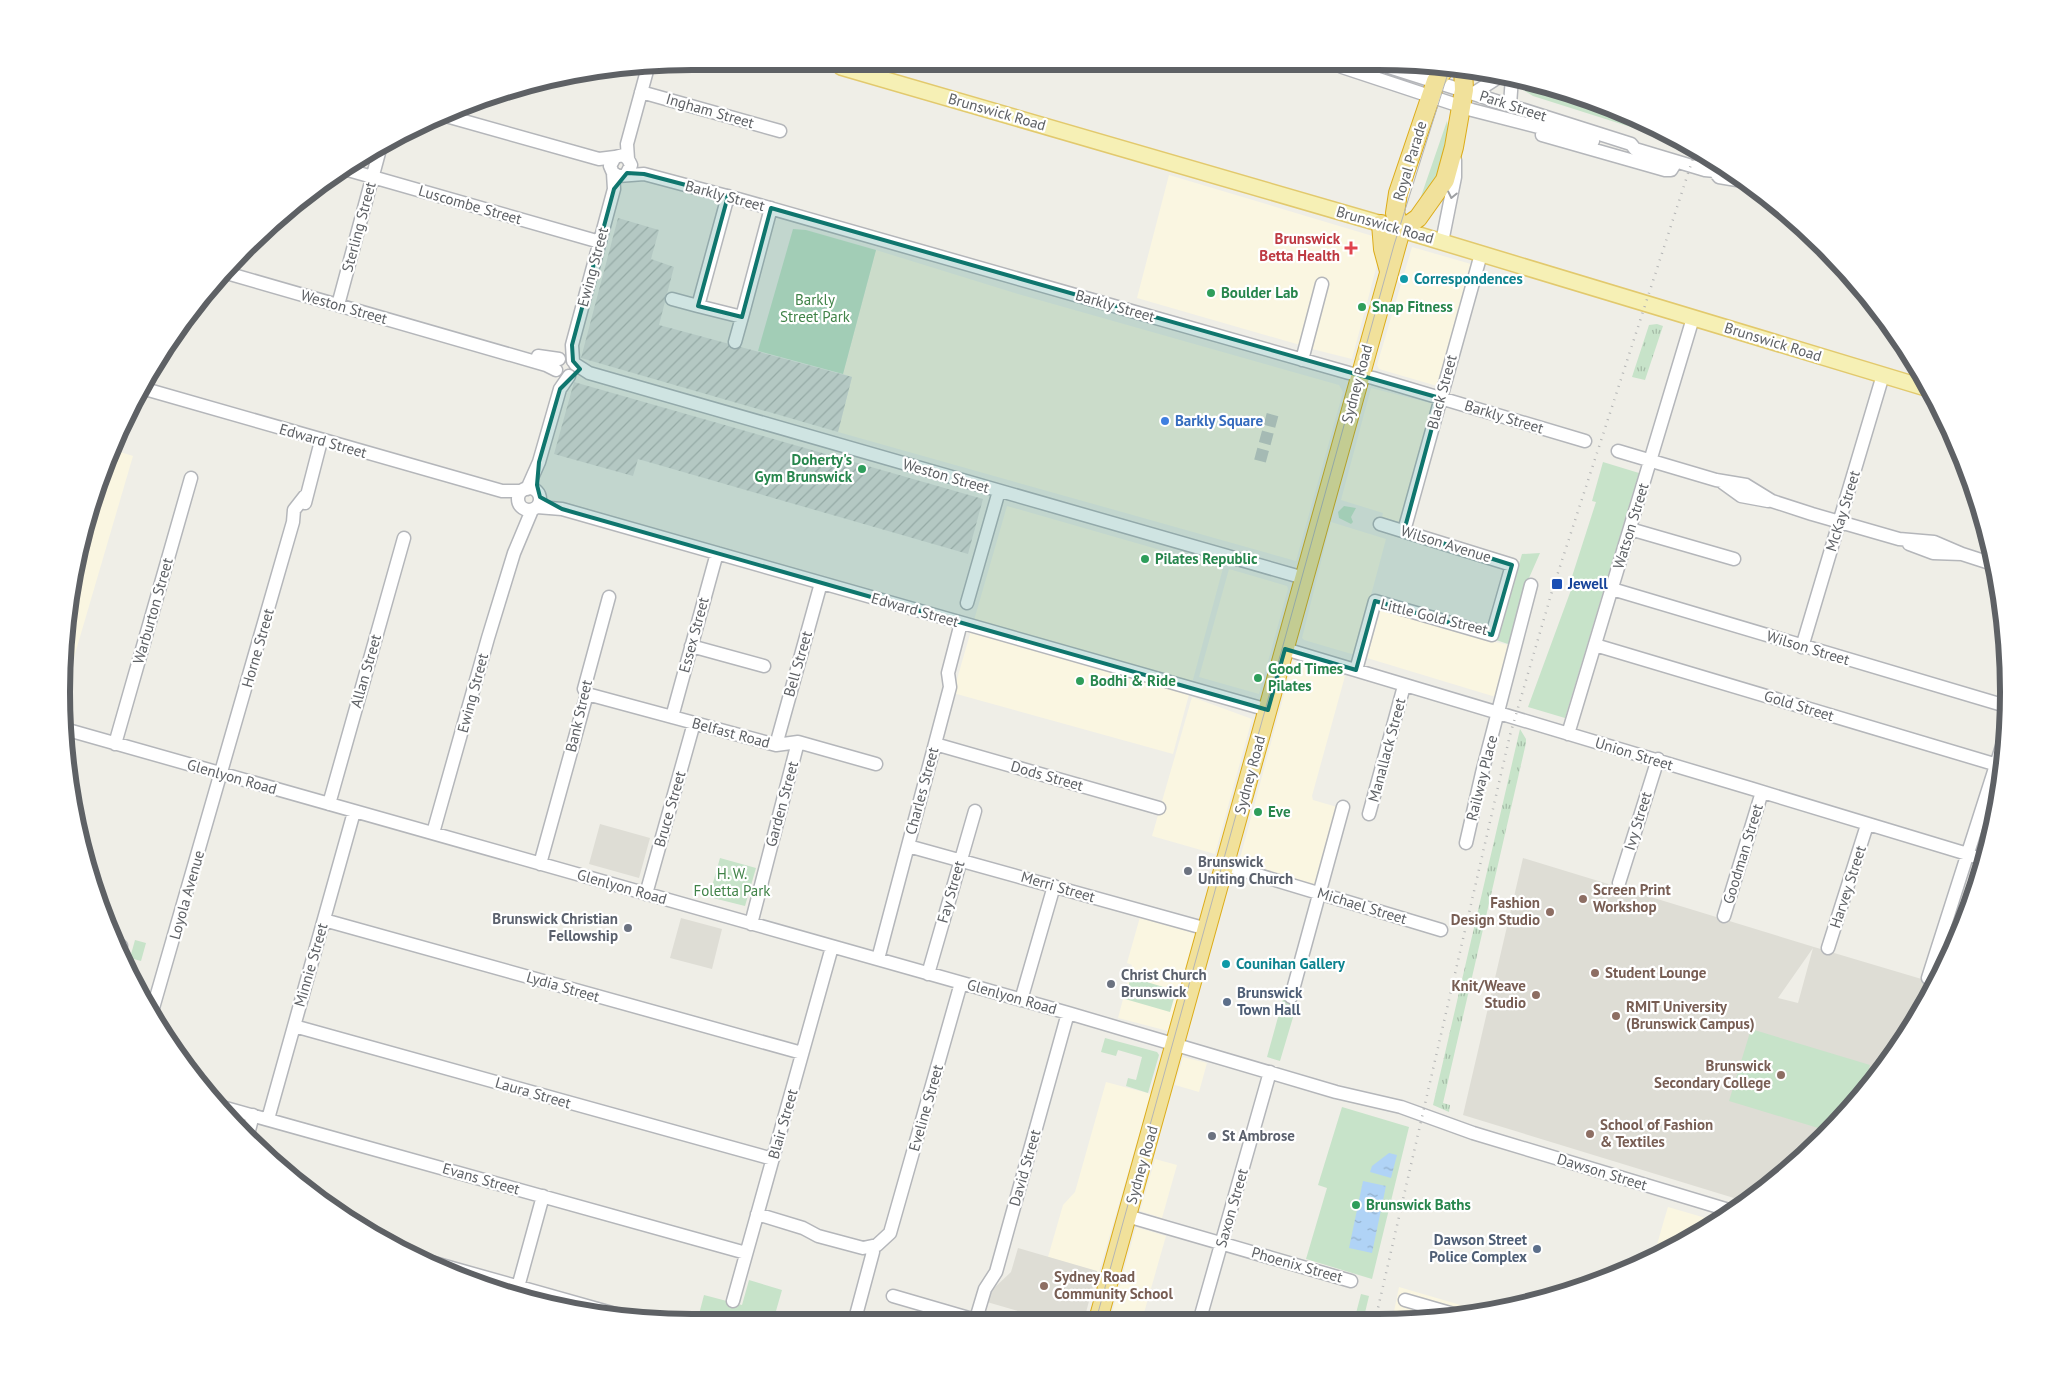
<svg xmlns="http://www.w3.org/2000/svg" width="2070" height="1384" font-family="'PT Sans',sans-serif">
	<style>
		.commercial { fill: #faf6e1 }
		.industrial { fill: url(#industrial-furrows) }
		.education { fill: #deddd5; fill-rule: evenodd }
		.grass { fill: url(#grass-tufts) }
		.green { fill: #c7e3c9 }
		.water { fill: url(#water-ripples) }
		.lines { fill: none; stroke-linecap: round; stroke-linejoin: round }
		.minor-tunnel { stroke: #cbcbc6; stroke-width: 12; stroke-dasharray: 12 6; stroke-linecap: butt }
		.minor-casing { stroke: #b4b6ba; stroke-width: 15 }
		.major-casing { stroke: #e2c96d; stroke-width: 18 }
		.highway-casing { stroke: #dcac1a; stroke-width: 20 }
		.minor { stroke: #fff; stroke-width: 12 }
		.major { stroke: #f6f0b5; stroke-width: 15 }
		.highway { stroke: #f1e19b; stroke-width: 18 }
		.tram { stroke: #b4b5b5; stroke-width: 1 }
		.rail { stroke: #b4b5b5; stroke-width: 2.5; stroke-dasharray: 1 6; stroke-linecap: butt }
		.oneway { stroke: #9ea0a3 }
		.marked { fill: #0f766e; fill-opacity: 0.2; stroke: #0f766e; stroke-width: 4; stroke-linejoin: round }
		.health-dot { fill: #e0444e; stroke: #fff; stroke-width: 2 }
		.culture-dot { fill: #0f9aa8; stroke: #fff; stroke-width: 2 }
		.leisure-dot { fill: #2e9e5b; stroke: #fff; stroke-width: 2 }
		.shop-dot { fill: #3f7fe0; stroke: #fff; stroke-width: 2 }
		.transit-dot { fill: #1a4fb4; stroke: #fff; stroke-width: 2 }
		.worship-dot { fill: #6b7280; stroke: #fff; stroke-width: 2 }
		.education-dot { fill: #8d6e63; stroke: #fff; stroke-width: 2 }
		.service-dot { fill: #5c6f8a; stroke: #fff; stroke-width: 2 }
		.labels { text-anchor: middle; stroke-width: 4.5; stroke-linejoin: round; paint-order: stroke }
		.street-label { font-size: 15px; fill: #5e6165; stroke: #fff }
		.health-label { font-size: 15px; font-weight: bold; fill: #be3a42; stroke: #fff; text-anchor: end }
		.culture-label { font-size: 15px; font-weight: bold; fill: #0d838f; stroke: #fff; text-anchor: start }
		.leisure-label { font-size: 15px; font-weight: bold; fill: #27864d; stroke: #fff; text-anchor: start }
		.park-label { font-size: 15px; fill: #408348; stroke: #fff }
		.shop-label { font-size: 15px; font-weight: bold; fill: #366cbe; stroke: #fff; text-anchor: start }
		.transit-label { font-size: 15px; font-weight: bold; fill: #164399; stroke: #fff; text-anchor: start }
		.worship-label { font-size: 15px; font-weight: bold; fill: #5b616d; stroke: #fff; text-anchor: start }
		.education-label { font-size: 15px; font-weight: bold; fill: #785e54; stroke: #fff; text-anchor: start }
		.service-label { font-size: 15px; font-weight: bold; fill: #4e5e75; stroke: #fff; text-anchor: start }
		.rim { fill: none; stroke: #5e6165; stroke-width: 6 }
	</style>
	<defs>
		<pattern id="industrial-furrows" width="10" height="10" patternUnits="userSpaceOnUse" patternTransform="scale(1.25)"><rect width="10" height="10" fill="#deddd9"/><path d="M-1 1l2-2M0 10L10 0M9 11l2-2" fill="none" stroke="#b7b7b4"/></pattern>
		<pattern id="grass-tufts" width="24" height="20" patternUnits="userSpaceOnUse" patternTransform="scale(1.25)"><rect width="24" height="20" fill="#c7e3c9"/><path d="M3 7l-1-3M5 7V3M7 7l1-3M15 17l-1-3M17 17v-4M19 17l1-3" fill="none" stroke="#a5bba7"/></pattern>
		<pattern id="water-ripples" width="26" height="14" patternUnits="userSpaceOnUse" patternTransform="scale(1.25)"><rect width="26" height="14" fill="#b0d3f6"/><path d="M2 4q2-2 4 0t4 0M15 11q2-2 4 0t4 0" fill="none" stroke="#92afcb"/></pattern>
	</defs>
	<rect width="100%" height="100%" fill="#efeee7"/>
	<path class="commercial" d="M1169,175L1376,237L1377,265L1352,359L1312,349L1328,285L1317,281L1300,345L1137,298Z
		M1412,247L1471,264L1437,386L1379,369L1377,365Z
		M876,250L1018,294L1339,385L1343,392L1296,561L838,432L852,377L843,374Z
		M1371,388L1434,404L1402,523L1382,517L1383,513L1341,500Z
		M112,447L111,449L133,456L65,688L63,650L73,569Z
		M1007,506L1223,568L1173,754L953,693Z
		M1331,522L1386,539L1355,655L1304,640L1302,638Z
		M1229,569L1287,586L1288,589L1259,694L1199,677Z
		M1381,609L1480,639L1514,646L1499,698L1367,658Z
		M1293,661L1345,676L1312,796L1313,800L1337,807L1317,886L1239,862Z
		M1192,697L1252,719L1215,854L1152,836Z
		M1140,917L1196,932L1168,1031L1118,1018L1132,965L1127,963Z
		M1183,1057L1207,1063L1199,1092L1175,1085Z
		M1106,1082L1151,1094L1099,1272L1048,1257L1063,1205L1075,1192Z
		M1155,1159L1177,1165L1162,1218L1140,1211Z
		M1668,1207L1716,1221L1653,1259L1664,1220Z
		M1136,1227L1166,1236L1142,1320H1110Z
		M1399,1287L1481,1311L1419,1321H1392Z"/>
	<path class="industrial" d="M618,218L659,230L651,259L674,267L659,325L852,377L838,432L581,358Z
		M574,382L983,499L968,554L638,459L633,476L554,454Z"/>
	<path class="education" d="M600,824L650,838L639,878L589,864Z
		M1523,858L1814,947L1935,983L1924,1008L1852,1108L1762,1193L1747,1202L1463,1115ZM1813,948L1798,1003L1778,998Z
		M681,918L722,929L712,969L670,958Z
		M1018,1248L1097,1271L1084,1320H1049L987,1302L993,1289L1011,1272Z"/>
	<path class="grass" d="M1657,324L1663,326L1645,380L1632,377L1649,325Z
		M1520,729L1526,739V743L1443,1103L1450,1105L1449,1112L1433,1105Z"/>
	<path class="green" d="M1523,79L1542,83L1657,126L1681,143L1533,96L1523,90Z
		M1447,121C1454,157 1434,182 1416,211Z
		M793,229L806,230L876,250L843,374L758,351Z
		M1603,462L1639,473L1565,718L1528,707L1571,590L1568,589L1596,502L1592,501Z
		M1344,506L1356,508L1351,517L1353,522L1351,524L1339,518L1338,512Z
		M1540,553L1529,578L1514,646L1496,640L1522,554Z
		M720,858L756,868L745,906L709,897Z
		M135,940L146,943L141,961L130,958Z
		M1131,977L1176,991L1170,1012L1125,999Z
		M1283,999L1297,1004L1280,1061L1267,1057Z
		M1751,1029L1870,1065C1859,1102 1856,1105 1828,1131L1729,1101Z
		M1105,1038L1157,1052L1159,1055L1148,1093L1126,1086L1128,1078L1136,1080L1142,1057L1118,1050L1116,1056L1101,1052Z
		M1342,1107L1409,1127L1372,1279L1306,1259L1327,1188L1318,1185Z
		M749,1280L782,1290L774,1318H698L704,1295L742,1305Z
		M1361,1294L1369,1296L1363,1321H1354Z"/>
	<path class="water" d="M1389,1153L1397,1155L1391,1178L1370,1172L1372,1166Z
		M1363,1181L1386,1186L1372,1253L1349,1248Z"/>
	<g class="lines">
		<path class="minor-tunnel" d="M1260,461L1273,413"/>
		<defs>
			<path id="minor" d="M1342,67L1472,110L1593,141
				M1389,67L1631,144L1635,149L1705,170L1725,172
				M641,92L780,131
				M1474,93L1502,75
				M1510,105L1512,77
				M446,116L599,159L615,157
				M1542,135L1665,170H1671L1676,162
				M628,159L627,144L648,67
				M341,168L600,242
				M627,173L631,165L628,159L623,155L615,157L610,166L613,173L618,176L644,174L738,199L1349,373L1373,378L1585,441
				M1716,173L1719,177L1737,180
				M728,196L698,306L742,317L771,208
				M1442,242L1455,177V160
				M223,272L546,365L556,370
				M672,299L698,306
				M338,305L380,149
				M735,342L742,317
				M538,356L559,359
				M1302,360L1322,284
				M573,361L572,345L614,189L613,173
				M575,364L589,373L1304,578
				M145,389L502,491H522
				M1618,451L1716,480L1746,485L1772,501L1812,514L1899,539L1934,542L1962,554
				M1723,483L1741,496L1768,501
				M518 499a11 11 0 1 1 22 0a11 11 0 1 1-22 0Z
				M527,489L539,462L560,389L569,376
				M305,503L321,441
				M537,507L562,509L1268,710
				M1630,529L1734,559
				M1404,531L1481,254
				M1909,544L1933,553L1962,554L1993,564
				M1612,589L2006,706
				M967,603L999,491
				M1595,645L2004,767
				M691,646L764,666
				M1802,647L1883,375
				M1285,649C1519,717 1751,789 1984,859
				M1356,670L1375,601L1492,635L1512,565L1380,524
				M587,694L776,745L798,742L876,764
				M672,717L717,553
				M68,730L1068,1013L1336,1092L1401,1107L1473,1133L1732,1211
				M1568,734L1693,318
				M115,744L191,478
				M935,744L1159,808
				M776,745L821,583
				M329,804L404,538
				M1369,814L1404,686
				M433,833L488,638L514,553L532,510
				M1466,843L1482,773L1531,585
				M908,846L1207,929
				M540,864L587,694L584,689L609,597
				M1225,865L1441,930
				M1619,883L1658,759
				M646,894L694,723
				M1724,916L1762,792
				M324,920L802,1053
				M751,924L798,742
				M115,945L121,946
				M1828,948L1867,825
				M878,959L950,687L948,673L961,623
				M928,974L975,811
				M1928,978L2004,740
				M1291,997L1343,807
				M1021,1000L1054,886
				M151,1015L293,522L294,510L305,496
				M294,1026L773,1159
				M215,1105L746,1253
				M268,1119L354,812
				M247,1138L253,1115
				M757,1214L803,1228L818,1236L863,1248L877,1245L890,1233L961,983
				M1127,1216L1351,1281
				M413,1257L626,1317
				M518,1287L543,1196
				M893,1296L972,1319
				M1405,1300L1457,1315
				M733,1301L832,947
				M1201,1315L1270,1072
				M855,1319L873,1252L871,1247
				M976,1319L985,1289L996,1272L1068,1013"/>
			<path id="major" d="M841,67L1399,229L1929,389"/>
			<path id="highway" d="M1381,224L1383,249L1389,271
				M1401,230L1418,218L1445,180L1454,147L1464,90L1463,67
				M1401,230L1395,213L1398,193L1436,81L1446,67
				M1098,1320L1401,230"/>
		</defs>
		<use href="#minor" class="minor-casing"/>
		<use href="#major" class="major-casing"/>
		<use href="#highway" class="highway-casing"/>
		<use href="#minor" class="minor"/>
		<use href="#major" class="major"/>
		<use href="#highway" class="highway"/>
		<path class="tram" d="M1096,1320L1394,245L1450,67"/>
		<path class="rail" d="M1375,1321L1510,735L1553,588L1695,152"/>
	</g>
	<defs><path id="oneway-chevron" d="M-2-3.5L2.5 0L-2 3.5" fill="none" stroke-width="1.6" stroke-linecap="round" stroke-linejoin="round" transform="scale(1.25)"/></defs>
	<use class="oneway" href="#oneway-chevron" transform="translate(1452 195) rotate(102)"/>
	<path class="marked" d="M627,173L644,174L728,196L698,306L742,317L771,208L1440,398L1404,531L1512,565L1492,635L1375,601L1356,670L1285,649L1268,710L562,509L540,497L537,485L539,462L560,389L580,369L573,361L572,345L614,189Z"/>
	<path class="health-dot" d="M1348.5 240.5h5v5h5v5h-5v5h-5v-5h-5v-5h5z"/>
	<g class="culture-dot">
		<circle cx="1404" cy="279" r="5"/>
		<circle cx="1226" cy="964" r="5"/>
	</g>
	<g class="leisure-dot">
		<circle cx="1211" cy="293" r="5"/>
		<circle cx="1362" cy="307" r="5"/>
		<circle cx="862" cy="469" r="5"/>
		<circle cx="1145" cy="559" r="5"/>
		<circle cx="1258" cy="678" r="5"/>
		<circle cx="1080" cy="681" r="5"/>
		<circle cx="1258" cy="812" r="5"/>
		<circle cx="1356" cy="1205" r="5"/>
	</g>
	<circle class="shop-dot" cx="1165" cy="421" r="5"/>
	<rect class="transit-dot" x="1551" y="578" width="12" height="12" rx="2.5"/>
	<g class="worship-dot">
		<circle cx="1188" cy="871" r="5"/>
		<circle cx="628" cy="928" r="5"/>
		<circle cx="1111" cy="984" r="5"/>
		<circle cx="1212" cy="1136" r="5"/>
	</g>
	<g class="education-dot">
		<circle cx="1583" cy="899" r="5"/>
		<circle cx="1550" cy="912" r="5"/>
		<circle cx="1595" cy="973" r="5"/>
		<circle cx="1536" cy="995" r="5"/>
		<circle cx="1616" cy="1016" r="5"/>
		<circle cx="1781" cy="1075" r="5"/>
		<circle cx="1590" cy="1134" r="5"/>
		<circle cx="1044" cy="1286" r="5"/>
	</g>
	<g class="service-dot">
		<circle cx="1227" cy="1002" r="5"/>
		<circle cx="1537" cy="1249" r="5"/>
	</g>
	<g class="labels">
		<g class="street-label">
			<text transform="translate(1513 106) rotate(18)" y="5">Park Street</text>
			<text transform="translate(710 111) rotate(16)" y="5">Ingham Street</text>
			<text transform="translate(997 112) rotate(16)" y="5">Brunswick Road</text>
			<text transform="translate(1410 161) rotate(-73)" y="5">Royal Parade</text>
			<text transform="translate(725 196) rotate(15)" y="5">Barkly Street</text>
			<text transform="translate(470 205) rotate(16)" y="5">Luscombe Street</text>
			<text transform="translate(1385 225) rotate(16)" y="5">Brunswick Road</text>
			<text transform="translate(359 227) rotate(-75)" y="5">Sterling Street</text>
			<text transform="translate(593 267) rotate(-75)" y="5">Ewing Street</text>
			<text transform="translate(1115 306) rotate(16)" y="5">Barkly Street</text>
			<text transform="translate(344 307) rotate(16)" y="5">Weston Street</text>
			<text transform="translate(1773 342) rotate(17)" y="5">Brunswick Road</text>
			<text transform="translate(1357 384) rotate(-75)" y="5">Sydney Road</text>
			<text transform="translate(1442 392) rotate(-75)" y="5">Black Street</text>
			<text transform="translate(1504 417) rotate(17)" y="5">Barkly Street</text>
			<text transform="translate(323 441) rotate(16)" y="5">Edward Street</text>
			<text transform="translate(946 476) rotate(16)" y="5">Weston Street</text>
			<text transform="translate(1843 511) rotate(-73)" y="5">McKay Street</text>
			<text transform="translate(1631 526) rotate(-73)" y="5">Watson Street</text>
			<text transform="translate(1446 544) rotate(17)" y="5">Wilson Avenue</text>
			<text transform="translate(915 610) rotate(16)" y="5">Edward Street</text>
			<text transform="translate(153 611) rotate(-74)" y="5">Warburton Street</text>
			<text transform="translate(1434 617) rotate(14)" y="5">Little Gold Street</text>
			<text transform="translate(694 635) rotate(-75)" y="5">Essex Street</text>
			<text transform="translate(258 648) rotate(-74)" y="5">Horne Street</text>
			<text transform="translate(1808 648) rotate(17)" y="5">Wilson Street</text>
			<text transform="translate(798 664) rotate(-74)" y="5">Bell Street</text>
			<text transform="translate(366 671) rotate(-74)" y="5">Allan Street</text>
			<text transform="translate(473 693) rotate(-75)" y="5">Ewing Street</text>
			<text transform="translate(1799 706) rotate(17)" y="5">Gold Street</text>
			<text transform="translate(579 716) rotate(-77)" y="5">Bank Street</text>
			<text transform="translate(731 733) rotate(15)" y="5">Belfast Road</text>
			<text transform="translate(1387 750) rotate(-75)" y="5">Manallack Street</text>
			<text transform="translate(1634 754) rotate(17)" y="5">Union Street</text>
			<text transform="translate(1250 775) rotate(-75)" y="5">Sydney Road</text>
			<text transform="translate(1047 776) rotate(16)" y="5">Dods Street</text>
			<text transform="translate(232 777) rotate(16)" y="5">Glenlyon Road</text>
			<text transform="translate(1482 778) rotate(-76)" y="5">Railway Place</text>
			<text transform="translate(922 791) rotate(-75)" y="5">Charles Street</text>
			<text transform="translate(782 804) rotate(-75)" y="5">Garden Street</text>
			<text transform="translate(670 809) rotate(-74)" y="5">Bruce Street</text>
			<text transform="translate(1638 821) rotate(-73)" y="5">Ivy Street</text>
			<text transform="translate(1743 854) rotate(-73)" y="5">Goodman Street</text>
			<text transform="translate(622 887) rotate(16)" y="5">Glenlyon Road</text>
			<text transform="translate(1058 887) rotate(16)" y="5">Merri Street</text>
			<text transform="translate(1848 887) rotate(-72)" y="5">Harvey Street</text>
			<text transform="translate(951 892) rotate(-74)" y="5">Fay Street</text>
			<text transform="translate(187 895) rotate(-74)" y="5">Loyola Avenue</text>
			<text transform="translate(1362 906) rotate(17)" y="5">Michael Street</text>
			<text transform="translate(311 965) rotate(-74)" y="5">Minnie Street</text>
			<text transform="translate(563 987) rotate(16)" y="5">Lydia Street</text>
			<text transform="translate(1012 997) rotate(16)" y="5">Glenlyon Road</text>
			<text transform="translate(533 1093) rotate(16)" y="5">Laura Street</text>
			<text transform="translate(926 1108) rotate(-74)" y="5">Eveline Street</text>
			<text transform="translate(783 1124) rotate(-74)" y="5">Blair Street</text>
			<text transform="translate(1142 1165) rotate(-74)" y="5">Sydney Road</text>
			<text transform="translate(1025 1168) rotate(-74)" y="5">David Street</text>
			<text transform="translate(1602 1172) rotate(17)" y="5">Dawson Street</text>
			<text transform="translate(481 1179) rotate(16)" y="5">Evans Street</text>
			<text transform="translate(1232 1208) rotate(-74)" y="5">Saxon Street</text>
			<text transform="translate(1297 1265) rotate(16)" y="5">Phoenix Street</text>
		</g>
		<g class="health-label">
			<text x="1340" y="244">Brunswick<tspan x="1340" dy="17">Betta Health</tspan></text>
		</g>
		<g class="culture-label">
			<text x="1414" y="284">Correspondences</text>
			<text x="1236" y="969">Counihan Gallery</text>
		</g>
		<g class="leisure-label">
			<text x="1221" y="298">Boulder Lab</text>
			<text x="1372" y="312">Snap Fitness</text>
			<text x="852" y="465" text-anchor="end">Doherty's<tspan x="852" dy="17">Gym Brunswick</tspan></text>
			<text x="1155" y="564">Pilates Republic</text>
			<text x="1268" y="674">Good Times<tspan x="1268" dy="17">Pilates</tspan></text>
			<text x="1090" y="686">Bodhi &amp; Ride</text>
			<text x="1268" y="817">Eve</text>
			<text x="1366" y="1210">Brunswick Baths</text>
		</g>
		<g class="park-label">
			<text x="815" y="305">Barkly<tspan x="815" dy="17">Street Park</tspan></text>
			<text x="732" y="879">H. W.<tspan x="732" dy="17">Foletta Park</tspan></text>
		</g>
		<g class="shop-label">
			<text x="1175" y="426">Barkly Square</text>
		</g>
		<g class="transit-label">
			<text x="1568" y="589">Jewell</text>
		</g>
		<g class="worship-label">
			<text x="1198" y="867">Brunswick<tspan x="1198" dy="17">Uniting Church</tspan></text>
			<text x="618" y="924" text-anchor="end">Brunswick Christian<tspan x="618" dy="17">Fellowship</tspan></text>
			<text x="1121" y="980">Christ Church<tspan x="1121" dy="17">Brunswick</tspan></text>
			<text x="1222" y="1141">St Ambrose</text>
		</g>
		<g class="education-label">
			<text x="1593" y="895">Screen Print<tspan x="1593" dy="17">Workshop</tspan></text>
			<text x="1540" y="908" text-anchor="end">Fashion<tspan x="1540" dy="17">Design Studio</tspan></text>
			<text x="1605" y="978">Student Lounge</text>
			<text x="1526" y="991" text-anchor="end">Knit/Weave<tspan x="1526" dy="17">Studio</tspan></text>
			<text x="1626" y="1012">RMIT University<tspan x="1626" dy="17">(Brunswick Campus)</tspan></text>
			<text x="1771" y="1071" text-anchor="end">Brunswick<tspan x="1771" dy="17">Secondary College</tspan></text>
			<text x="1600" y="1130">School of Fashion<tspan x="1600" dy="17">&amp; Textiles</tspan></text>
			<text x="1054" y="1282">Sydney Road<tspan x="1054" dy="17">Community School</tspan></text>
		</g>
		<g class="service-label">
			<text x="1237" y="998">Brunswick<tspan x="1237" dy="17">Town Hall</tspan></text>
			<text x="1527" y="1245" text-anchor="end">Dawson Street<tspan x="1527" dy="17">Police Complex</tspan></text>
		</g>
	</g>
	<path d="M0 0H2070V1384H0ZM692 70H1378A622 622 0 0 1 2000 692V692A622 622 0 0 1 1378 1314H692A622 622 0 0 1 70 692V692A622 622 0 0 1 692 70Z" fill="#fff" fill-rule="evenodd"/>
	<path class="rim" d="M692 70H1378A622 622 0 0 1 2000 692V692A622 622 0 0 1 1378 1314H692A622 622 0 0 1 70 692V692A622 622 0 0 1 692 70Z"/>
</svg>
